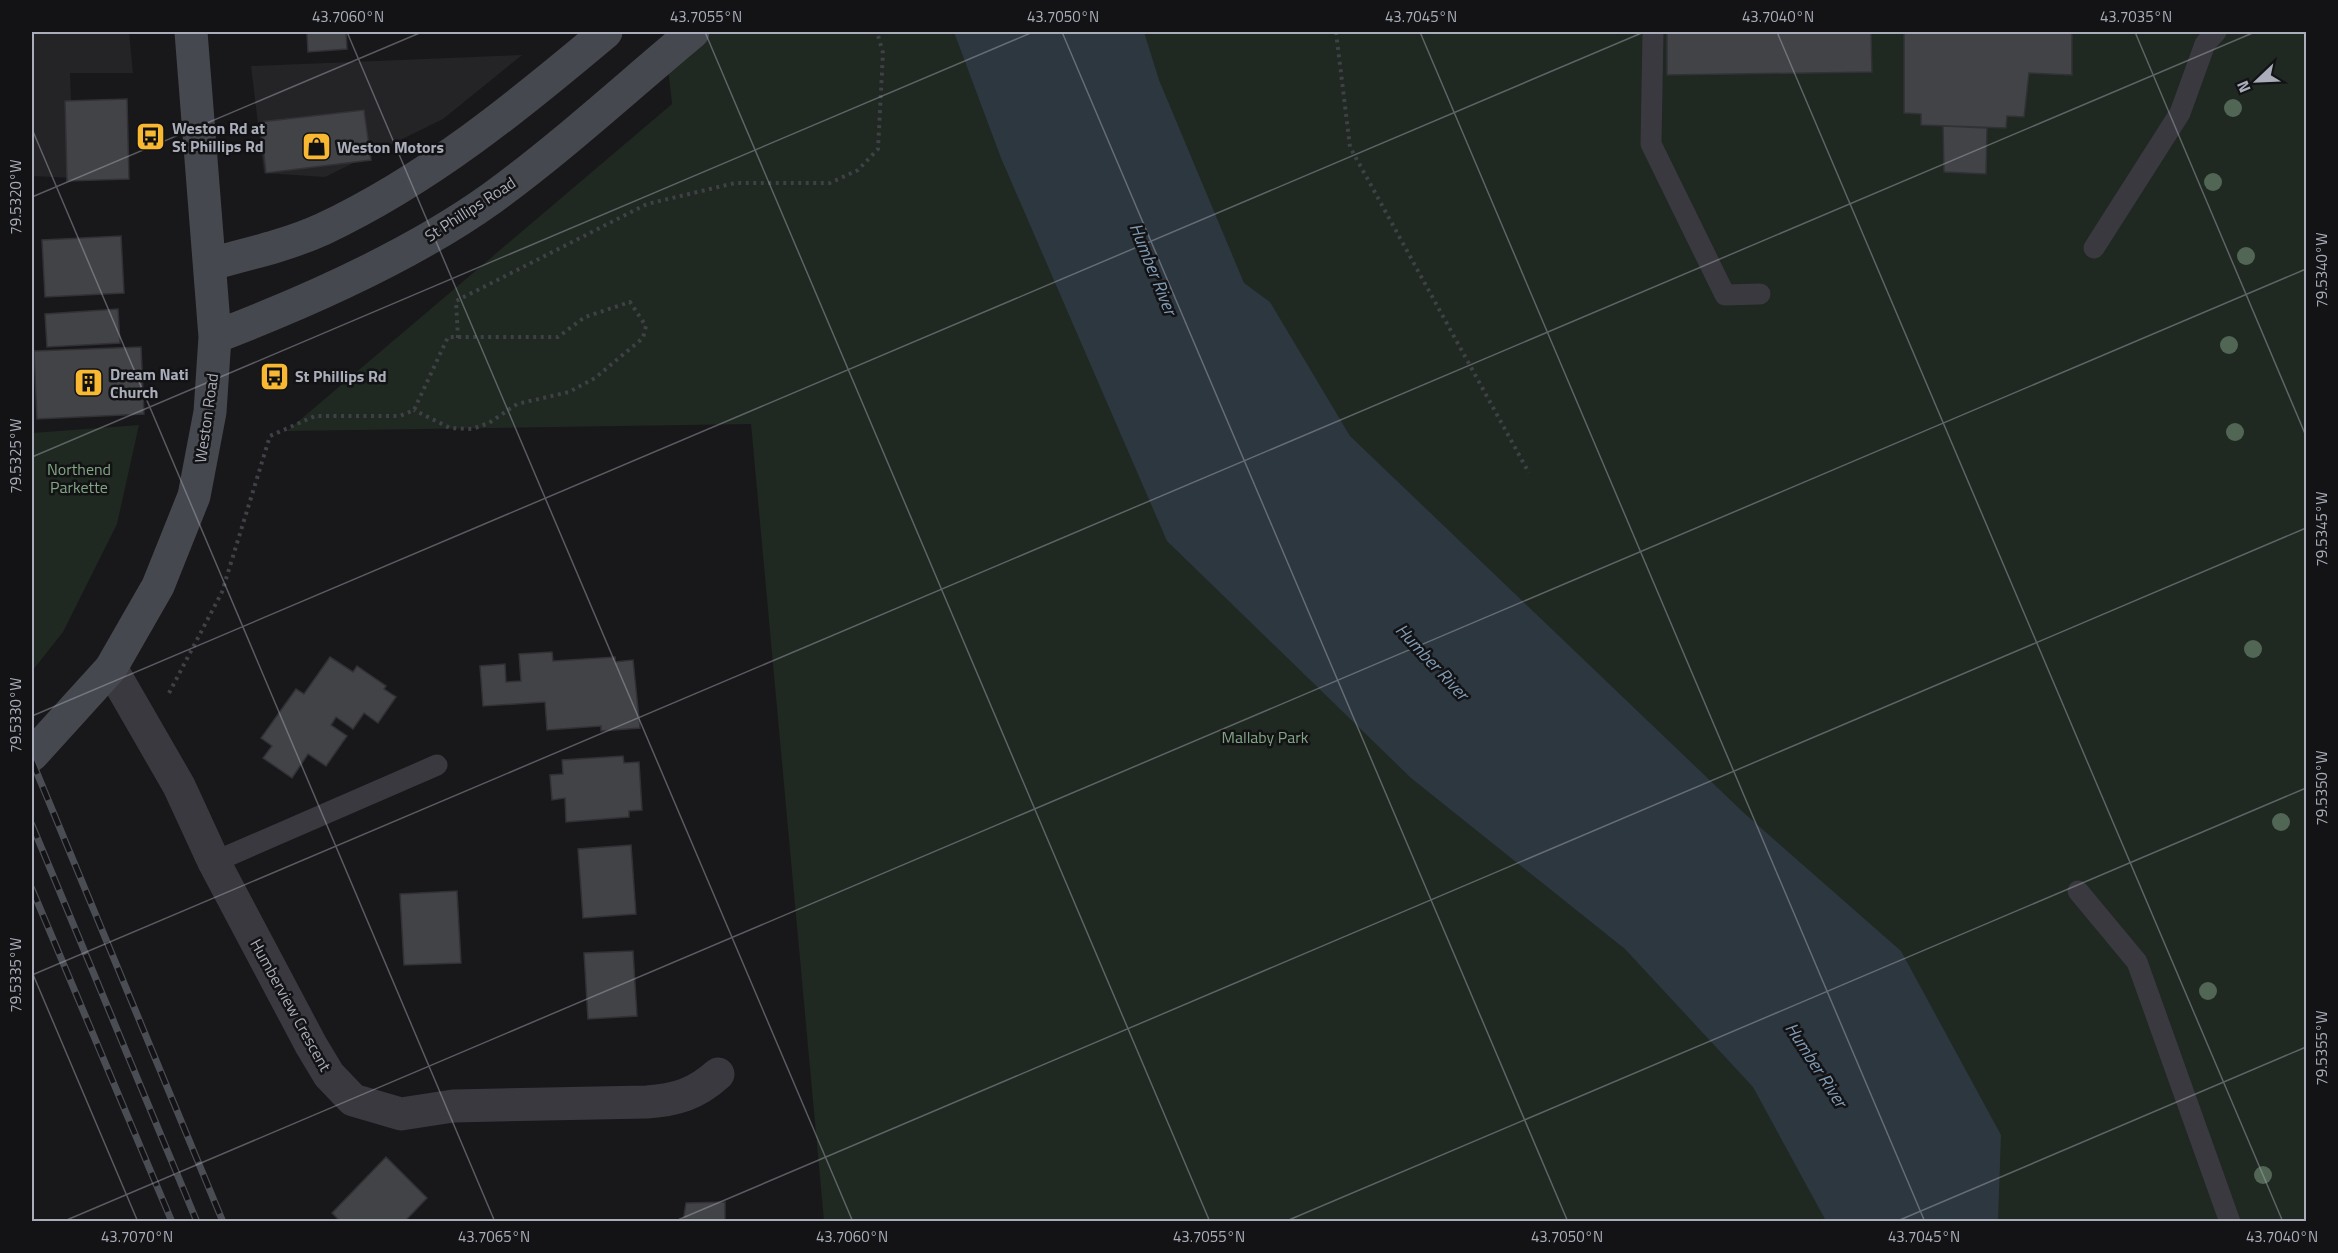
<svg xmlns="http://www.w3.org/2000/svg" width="2338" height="1253" font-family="'Titillium Web',sans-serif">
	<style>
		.built { fill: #242427 }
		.green { fill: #1f2821 }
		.water { fill: #2d373f }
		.building { fill: #424347; stroke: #323236; stroke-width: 1.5 }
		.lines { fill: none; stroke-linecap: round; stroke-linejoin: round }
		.path { stroke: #3e4146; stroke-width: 4; stroke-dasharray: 3 4.5; stroke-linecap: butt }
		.service { stroke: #39393f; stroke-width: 21 }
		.minor { stroke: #39393f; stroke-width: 33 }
		.secondary { stroke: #46484f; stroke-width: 33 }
		.rail-casing { stroke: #4b4d54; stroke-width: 7 }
		.rail { stroke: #131315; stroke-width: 4.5; stroke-dasharray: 14; stroke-linecap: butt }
		.tree { fill: #516654 }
		.ticks { fill: none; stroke: #aaaeba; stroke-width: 1.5; stroke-opacity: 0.45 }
		.labels { text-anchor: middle; stroke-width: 5; stroke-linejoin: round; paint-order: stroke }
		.poi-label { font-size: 16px; font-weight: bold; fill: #aaaeba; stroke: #131315; text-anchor: start }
		.street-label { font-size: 16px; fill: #aaaeba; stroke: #131315 }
		.park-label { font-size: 16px; fill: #80a683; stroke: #131315 }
		.water-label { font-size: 18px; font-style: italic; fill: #809cb6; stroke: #131315 }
		.neatline { fill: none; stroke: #aaaeba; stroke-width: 2 }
		.ticks-label { font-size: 15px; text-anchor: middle; fill: #aaaeba }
	</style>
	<rect width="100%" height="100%" fill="#18181a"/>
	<path class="built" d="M32,32H129L133,73H70L74,178L32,176Z
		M522,55L443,119L325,177L264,173L251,66Z"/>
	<path class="green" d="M664,32H2306V1221H824L751,424L287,431L672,104Z
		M139,425L117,524L63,632L33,670L32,433Z"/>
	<path class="water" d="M954,32H1144L1159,80L1244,283L1270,302L1350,436L1744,813L1901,951L2001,1135L1998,1221H1826L1753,1087L1625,949L1411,778L1167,541L1001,158Z"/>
	<path class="building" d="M313,32H353H346L347,49L308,52L307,34Z
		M1667,32H1871L1872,72L1667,75Z
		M1904,32H2072V75L2029,73L2024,117L2007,116L2006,128L1921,125V114L1904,113Z
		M127,99L129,179L67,181L65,101Z
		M364,110L371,160L266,173L260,122Z
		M1943,126L1987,128L1986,174L1944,172Z
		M121,236L124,293L45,297L42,240Z
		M118,309L120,343L47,347L45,314Z
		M141,347L144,414L37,419L34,351Z
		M552,652L553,661L615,657V662L633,660L640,728L601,731V726L547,730L545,702L483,706L480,666L505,664L506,682L521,681L519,654Z
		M330,657L353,672L357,666L386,686L384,689L396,697L378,723L364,713L353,729L336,717L331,725L347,736L326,766L308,754L292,778L263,758L272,746L261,738L296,689L304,694Z
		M623,756L624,763L639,762L642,810L629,811V817L566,822L565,798L552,800L550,775L563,774L562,760Z
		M631,845L636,914L583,918L578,849Z
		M457,891L461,963L404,965L400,894Z
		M633,951L637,1016L588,1019L584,953Z
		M386,1157L427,1198L407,1219L409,1222H341L332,1213Z
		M725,1202V1222H683L686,1203Z"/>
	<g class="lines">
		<path class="path" d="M1336,32L1350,147L1529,473
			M458,338L456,301L647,204L735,183H830L858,170L878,149L883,53L877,32
			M169,693L222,592L270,436L315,416H400L414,410L448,337H558L585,317L630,302L646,326L643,338L595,378L569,392L517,404L489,423L472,429L450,428L414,410"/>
		<path class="service" d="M1653,32L1651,144L1725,295L1760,294
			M2094,248L2180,113L2205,44L2216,32
			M214,862L437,765
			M2078,891L2137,962L2230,1222"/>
		<path class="minor" d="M111,668L179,786L214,862L311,1045L329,1075L353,1100L401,1114L453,1106L647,1102C676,1100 696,1094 718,1074"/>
		<path class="secondary" d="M210,264C248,254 288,245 323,229C429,179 518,106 606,32
			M215,337C309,301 411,256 492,198C562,147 627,87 693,32
			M32,755L111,668L158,586L194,496L210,412L215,337L191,32"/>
		<defs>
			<path id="rail" d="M32,761L223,1222
				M32,825L197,1222
				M32,889L172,1222"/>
		</defs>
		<use href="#rail" class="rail-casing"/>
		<use href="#rail" class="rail"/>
	</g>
	<g class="tree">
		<circle cx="2233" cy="108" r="9"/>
		<circle cx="2213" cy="182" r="9"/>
		<circle cx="2246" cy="256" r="9"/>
		<circle cx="2229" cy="345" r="9"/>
		<circle cx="2235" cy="432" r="9"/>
		<circle cx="2253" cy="649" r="9"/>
		<circle cx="2281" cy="822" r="9"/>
		<circle cx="2208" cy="991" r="9"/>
		<circle cx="2263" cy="1175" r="9"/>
	</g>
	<path class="ticks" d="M347,32L853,1222M705,32L1210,1222M1062,32L1568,1222M1420,32L1925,1222M1777,32L2283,1222M2135,32L2306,436M32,129L495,1222M32,197L422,32M32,457L1033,32M32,716L1644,32M32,972L138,1222M32,975L2255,32M62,1222L2306,269M673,1222L2306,528M1284,1222L2306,788M1895,1222L2306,1047"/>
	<defs>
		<symbol id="bus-square" viewBox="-11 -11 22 22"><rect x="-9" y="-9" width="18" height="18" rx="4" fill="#f8b832" stroke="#131315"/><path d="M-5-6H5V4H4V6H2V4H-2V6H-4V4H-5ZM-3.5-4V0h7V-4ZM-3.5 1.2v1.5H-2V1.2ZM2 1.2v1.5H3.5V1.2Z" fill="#111"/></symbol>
		<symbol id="shop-square" viewBox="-11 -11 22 22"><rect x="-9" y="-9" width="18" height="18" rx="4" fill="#f8b832" stroke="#131315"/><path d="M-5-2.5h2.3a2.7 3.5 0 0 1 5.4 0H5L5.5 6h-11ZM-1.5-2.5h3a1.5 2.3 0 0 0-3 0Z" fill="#111"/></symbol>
		<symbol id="building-square" viewBox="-11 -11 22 22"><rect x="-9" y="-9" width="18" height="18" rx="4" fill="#f8b832" stroke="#131315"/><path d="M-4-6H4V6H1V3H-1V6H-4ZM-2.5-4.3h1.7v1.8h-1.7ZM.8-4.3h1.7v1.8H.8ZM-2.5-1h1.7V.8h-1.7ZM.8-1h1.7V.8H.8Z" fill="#111"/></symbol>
	</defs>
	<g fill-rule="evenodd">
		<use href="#bus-square" x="134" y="120" width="33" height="33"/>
		<use href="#shop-square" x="300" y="130" width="33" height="33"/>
		<use href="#bus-square" x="258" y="360" width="33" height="33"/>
		<use href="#building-square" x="72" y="366" width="33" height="33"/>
	</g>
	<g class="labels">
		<g class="poi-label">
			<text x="172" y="134">Weston Rd at<tspan x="172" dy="18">St Phillips Rd</tspan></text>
			<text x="337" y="153">Weston Motors</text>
			<text x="110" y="380">Dream Nati<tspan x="110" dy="18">Church</tspan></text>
			<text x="295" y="382">St Phillips Rd</text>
		</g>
		<g class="street-label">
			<text transform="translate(470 209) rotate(-33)" y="6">St Phillips Road</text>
			<text transform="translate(206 418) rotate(-82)" y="6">Weston Road</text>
			<text transform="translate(291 1005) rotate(61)" y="6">Humberview Crescent</text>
		</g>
		<g class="park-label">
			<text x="79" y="475">Northend<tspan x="79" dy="18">Parkette</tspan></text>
			<text x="1265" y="743">Mallaby Park</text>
		</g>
		<g class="water-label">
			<text transform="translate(1153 269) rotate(68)" y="6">Humber River</text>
			<text transform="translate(1432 662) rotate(47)" y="6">Humber River</text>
			<text transform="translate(1816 1065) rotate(57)" y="6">Humber River</text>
		</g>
	</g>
	<rect width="2338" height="1253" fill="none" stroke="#131315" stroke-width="66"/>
	<g transform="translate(2257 81) rotate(247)" stroke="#131315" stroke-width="4.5" paint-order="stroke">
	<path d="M0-4.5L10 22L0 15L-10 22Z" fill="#aaaeba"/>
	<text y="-9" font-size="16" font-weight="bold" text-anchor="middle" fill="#aaaeba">N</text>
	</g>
	<rect x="33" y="33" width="2272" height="1187" class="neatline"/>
	<g class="ticks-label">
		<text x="348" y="22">43.7060°N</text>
		<text x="706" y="22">43.7055°N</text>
		<text x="1063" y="22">43.7050°N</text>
		<text x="1421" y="22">43.7045°N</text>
		<text x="1778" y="22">43.7040°N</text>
		<text x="2136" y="22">43.7035°N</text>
		<text transform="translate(16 197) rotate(-90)" y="5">79.5320°W</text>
		<text transform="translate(2322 270) rotate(-90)" y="5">79.5340°W</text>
		<text transform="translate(16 456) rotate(-90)" y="5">79.5325°W</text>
		<text transform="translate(2322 529) rotate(-90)" y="5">79.5345°W</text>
		<text transform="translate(16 715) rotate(-90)" y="5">79.5330°W</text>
		<text transform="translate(2322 788) rotate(-90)" y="5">79.5350°W</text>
		<text transform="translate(16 975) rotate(-90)" y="5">79.5335°W</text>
		<text transform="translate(2322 1048) rotate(-90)" y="5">79.5355°W</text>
		<text x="137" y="1242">43.7070°N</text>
		<text x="494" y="1242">43.7065°N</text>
		<text x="852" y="1242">43.7060°N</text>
		<text x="1209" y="1242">43.7055°N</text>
		<text x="1567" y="1242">43.7050°N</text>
		<text x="1924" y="1242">43.7045°N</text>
		<text x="2282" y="1242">43.7040°N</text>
	</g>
</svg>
